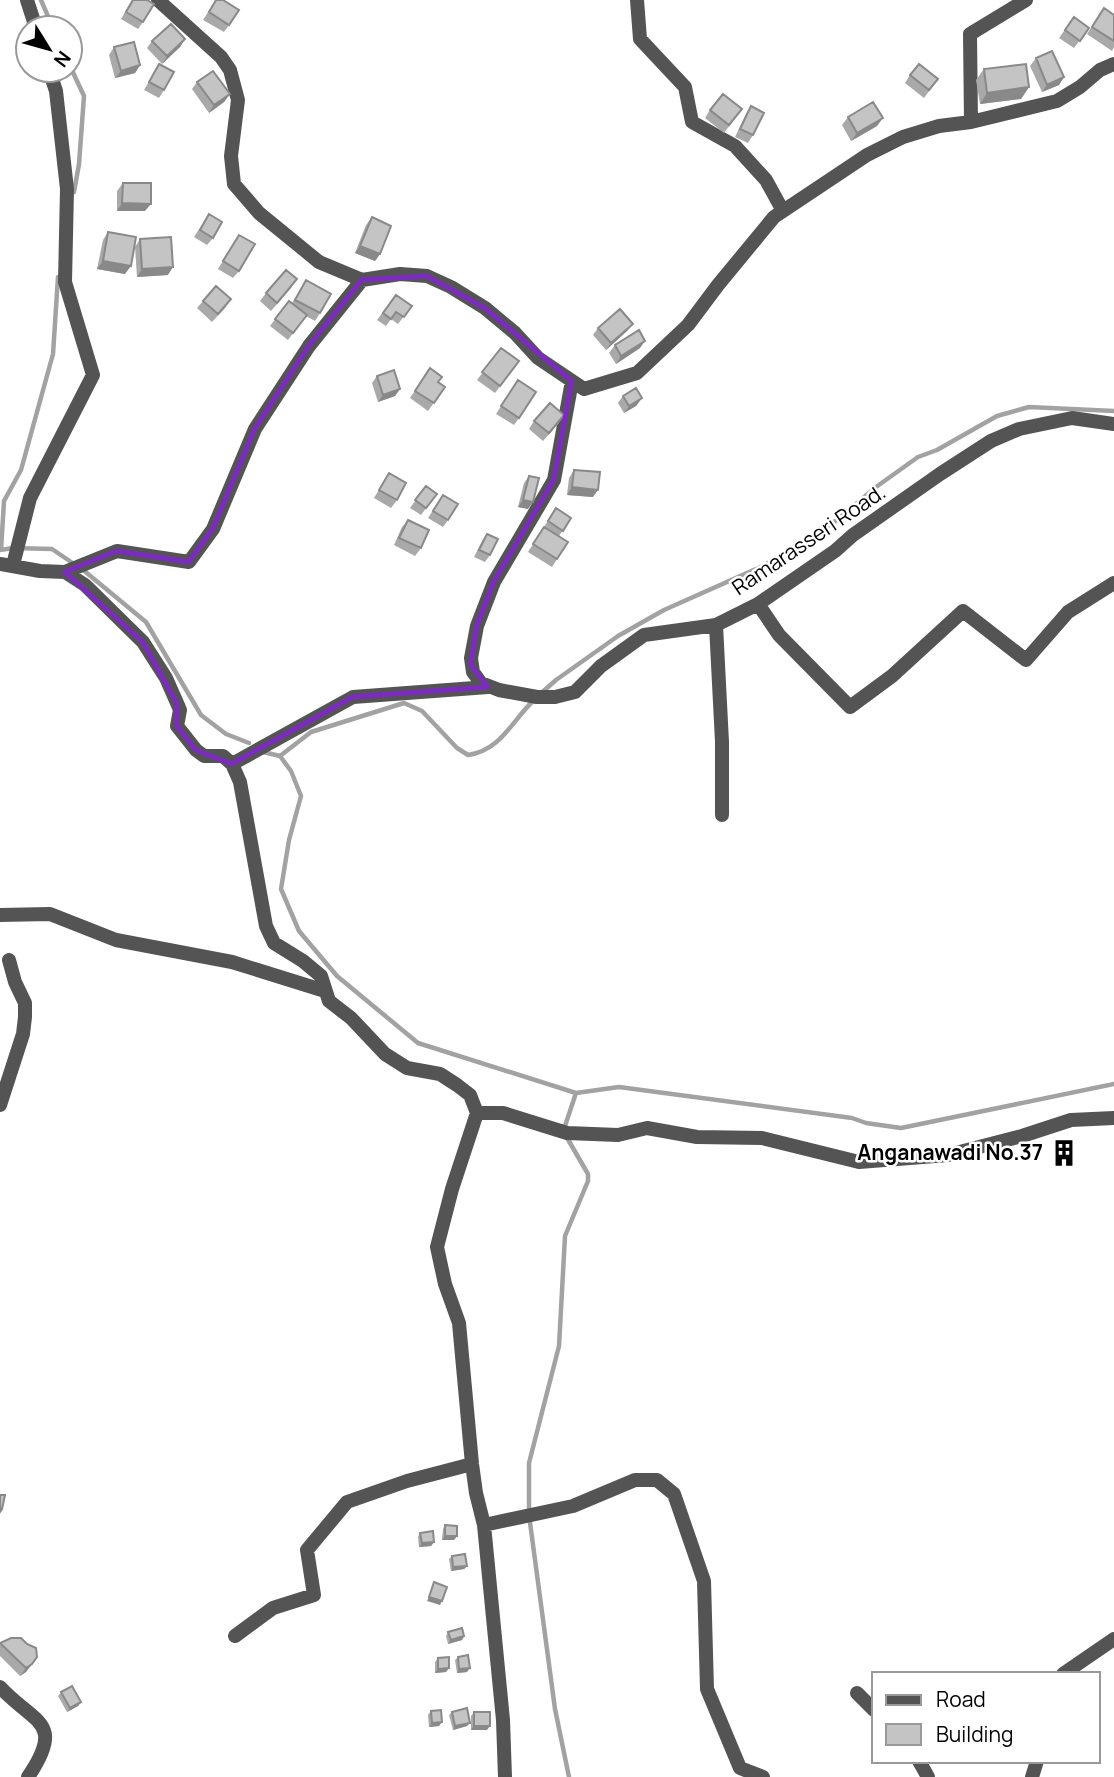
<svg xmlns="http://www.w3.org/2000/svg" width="1114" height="1777" font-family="Manrope,sans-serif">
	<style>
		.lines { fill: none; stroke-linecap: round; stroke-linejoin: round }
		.stream { stroke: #a2a2a2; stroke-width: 4.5 }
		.minor { stroke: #545454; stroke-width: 14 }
		.wall { fill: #a9a9a9 }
		.shaded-wall { fill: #898989 }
		.building { fill: #c4c4c4; stroke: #898989; stroke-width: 2 }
		.marked { fill: none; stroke: #7b2cbf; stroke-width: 5; stroke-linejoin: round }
		.labels { text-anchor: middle; stroke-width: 5; stroke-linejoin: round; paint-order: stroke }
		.street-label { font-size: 21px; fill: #000; stroke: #fff }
		.poi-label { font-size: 21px; font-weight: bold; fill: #000; stroke: #fff; text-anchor: end }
	</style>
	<rect width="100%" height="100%" fill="#fff"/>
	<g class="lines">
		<path class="stream" d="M41,0L53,28
			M70,66L84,96L79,164L74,192
			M0,550L13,548L52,549L74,564
			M1,550L4,501L21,470L53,354L58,277
			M82,569L146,622L201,715L226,734L249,743
			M539,695L556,680L618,636L664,610L765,565L837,520L876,487L918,457L937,450L997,416L1029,407L1114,411
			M263,752L280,756L291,771L301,796L289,840L281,889L299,931L337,976L418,1043L576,1093L619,1087L852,1118L866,1123L901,1128L1114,1084
			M280,756L311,732L404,703L422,711L457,748L468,755C501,750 512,721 533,701
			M564,1129L576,1093
			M566,1136L588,1174V1181L565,1236L559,1346L529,1463V1515L555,1709L569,1777"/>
		<path class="minor" d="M27,0L36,28
			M158,0L221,57L230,70L238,100L231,156L234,184L259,213L319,262L362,280L400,274L427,276L451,287L485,308L515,333L538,358L584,389L637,373L688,325L718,285L774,217L867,155L903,137L939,126L971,122L1057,101L1080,87L1100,70L1114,64
			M637,0L640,39L685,87L692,122L735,146L766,180L783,211
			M971,122L970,34L1026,0
			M572,381L554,480L494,582L477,626L471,658L473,672L481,683L499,690L537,697H555L575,692L601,666L644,635L716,625L758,604L835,551L853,535L940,474L991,441L1019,429L1072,418L1114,424
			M0,564L40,571L65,572L85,585L143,642L166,678L177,703L180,710L177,726L196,750L204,756H223L232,764L240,782L266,926L274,943L303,961L321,976L329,1001L351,1018L385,1054L407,1068L440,1074L457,1085L470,1095L477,1113
			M13,565L30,498L93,375L65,282L67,189L56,91L49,70
			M65,572L117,551L189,562L213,529L255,429L309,346L362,280
			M758,604L779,635L850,707L892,676L963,611L1026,660L1068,612L1114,583
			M716,625L722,742V815
			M232,764L353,697L488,687
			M0,915L50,914L116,940L232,962L325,991
			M0,1105L23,1034L25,1017V1003L15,982L9,960
			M477,1113H503L567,1133L618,1135L647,1128L697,1137L762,1138L859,1162L948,1155L1022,1136L1071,1120L1114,1118
			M477,1113L452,1189L437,1247L445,1284L459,1323L472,1464L476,1493L484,1525
			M235,1636L273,1608L314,1595L307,1550L347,1502L407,1481L472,1464
			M1063,1674L1114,1639
			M0,1687C34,1724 66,1721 28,1777
			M857,1693L874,1710
			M919,1761L928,1777
			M505,1777L503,1720L484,1525L573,1506L635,1480H657L674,1494L704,1581L707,1689L740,1768L763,1777
			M1032,1777L1037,1761"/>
	</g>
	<path class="wall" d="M132,0H147L143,22L138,29L121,19Z
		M216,0L229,25L224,32L203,20Z
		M1104,8L1114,15V47L1112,51L1087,34Z
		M1074,17L1089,28L1074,48L1059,38Z
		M185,39L180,47L162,64L147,48L152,41Z
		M114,47L140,65L135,73L115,78L109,55Z
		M1036,58L1064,77L1059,85L1042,92L1030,66Z
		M159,64L164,90L159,98L144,90Z
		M984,69L1029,87L1021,99L980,104L976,80Z
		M910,75L938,79L924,98L905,83Z
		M197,82L230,94L224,102L209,113L192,89Z
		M751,106L753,135L748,143L735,137L746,114Z
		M710,110L736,117L724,133L705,118Z
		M848,117L877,126L851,141L842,125Z
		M123,183L145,211H117V191Z
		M209,214L213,238L207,245L194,237Z
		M372,217L380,254L375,261L355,253L366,225Z
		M108,232L125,274L97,269L103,240Z
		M239,235V271L233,278L218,269Z
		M140,239L168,275L137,277L135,247Z
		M306,280L320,313L315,321L306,316L288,340L270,326L289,301L292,303Z
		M292,287L271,311L260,301L266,293Z
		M396,295L412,306L398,324L391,319L386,326L377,320Z
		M203,301L226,307L212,322L197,308Z
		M598,328L627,331L606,350L593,335Z
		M615,345L640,348L616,364L609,353Z
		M501,348L519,361L495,393L477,380Z
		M430,368L438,382L445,387L428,411L410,398Z
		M377,376L400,389L395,396L378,402L372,383Z
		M518,380L519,418L514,425L496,414Z
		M623,396L642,398L636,406L624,413L618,403Z
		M534,421L559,423L543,441L529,429Z
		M574,470L593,497L567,495L569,478Z
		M389,473L397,500L391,508L374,498Z
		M529,476L528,509L518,507L524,483Z
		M426,486L437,494L421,515L410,508Z
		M443,495L448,520L443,527L428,518Z
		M556,508L571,518L559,536L568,542L552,567L528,552Z
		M408,520L421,548L415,556L394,545L402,527Z
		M487,534L490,555L485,562L474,557L482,541Z
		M445,1525L457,1536L454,1540H442L443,1529Z
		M420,1533L434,1542L431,1546L419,1547L418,1537Z
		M452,1556L467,1566L464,1569L451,1571L449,1559Z
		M448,1632L464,1636L462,1640L448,1644L446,1636Z
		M0,1642L37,1657L26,1672L20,1676L0,1656Z
		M458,1657L467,1672L457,1673L455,1660Z
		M438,1658L446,1672L435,1673V1662Z
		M61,1692L81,1702L78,1706L67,1712L58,1696Z
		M431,1711L439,1726L429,1727L428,1715Z
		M452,1712L467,1726L453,1730L449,1715Z
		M474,1712L487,1730H471V1716Z"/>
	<path class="shaded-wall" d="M185,39L180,47L162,64L167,56Z
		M140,65L135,73L115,78L121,71Z
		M1064,77L1059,85L1042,92L1047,85Z
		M1029,87L1021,99L980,104L987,93Z
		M230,94L224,102L209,113L214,105Z
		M883,118L877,126L851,141L857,133Z
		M122,203L151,204L145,211H117Z
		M360,246L380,254L375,261L355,253Z
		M103,261L131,266L125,274L97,269Z
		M173,267L168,275L137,277L142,269Z
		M633,324L627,331L606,350L611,343Z
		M645,341L640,348L616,364L621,356Z
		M400,389L395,396L378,402L383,395Z
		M642,398L636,406L624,413L629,406Z
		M572,487L598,490L593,497L567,495Z
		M523,500L533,502L528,509L518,507Z
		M1059,1153L1068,1157L1066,1161L1056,1157Z
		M445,1536H457L454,1540H442Z
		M434,1542L431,1546L419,1547L422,1543Z
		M467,1566L464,1569L451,1571L453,1567Z
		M429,1597L442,1601L440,1605L427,1601Z
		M464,1636L462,1640L448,1644L451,1640Z
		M32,1664L26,1672L20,1676L26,1668Z
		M449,1668L446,1672L435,1673L438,1669Z
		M470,1668L467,1672L457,1673L459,1669Z
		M81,1702L78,1706L67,1712L70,1708Z
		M442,1722L439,1726L429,1727L432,1723Z
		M470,1723L467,1726L453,1730L455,1726Z
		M474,1726H490L487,1730H471Z"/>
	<path class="building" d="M133,0H147L154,4L143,22L126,12Z
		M216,0H223L239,10L229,25L209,12Z
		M1104,8L1114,15V41L1092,27Z
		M1074,17L1089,28L1080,41L1065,30Z
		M171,24L185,39L167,56L152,41Z
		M134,42L140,65L121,71L114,47Z
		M1052,51L1064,77L1047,85L1036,58Z
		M159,64L174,72L164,90L149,82Z
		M919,64L938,79L929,90L910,75Z
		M1026,64L1029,87L987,93L984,69Z
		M213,71L230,94L214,105L197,82Z
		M723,94L742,109L729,125L710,110Z
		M873,102L883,118L857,133L848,117Z
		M751,106L764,113L753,135L740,129Z
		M123,183H151V204L122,203Z
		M209,214L222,222L213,238L200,230Z
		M372,217L391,226L380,254L360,246Z
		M108,232L136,237L131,266L103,261Z
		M239,235L255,244L239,271L223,261Z
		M171,237L173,267L142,269L140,239Z
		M286,270L297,279L277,303L266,293Z
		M306,280L331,294L320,313L295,300Z
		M216,286L231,299L218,314L203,301Z
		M396,295L412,306L404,317L396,312L391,319L383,313Z
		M289,301L307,315L293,333L275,319Z
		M620,309L633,324L611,343L598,328Z
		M639,330L645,341L621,356L615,345Z
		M501,348L519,361L500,386L482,372Z
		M430,368L442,377L438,382L445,387L434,403L415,391Z
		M394,370L400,389L383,395L377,376Z
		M518,380L536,392L519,418L501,406Z
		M636,388L642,398L629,406L623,396Z
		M550,403L564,415L549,433L534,421Z
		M574,470L600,472L598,490L572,487Z
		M389,473L406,483L397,500L379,490Z
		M529,476L539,478L533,502L523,500Z
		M426,486L437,494L426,508L415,500Z
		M443,495L458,504L448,520L433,511Z
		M556,508L571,518L563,531L548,521Z
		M408,520L429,530L421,548L399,538Z
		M544,527L568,542L557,559L533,544Z
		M487,534L498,539L490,555L479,550Z
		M1064,1140L1074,1144L1068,1157L1059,1153Z
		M0,1495H5L2,1509L0,1512Z
		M445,1525L457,1526V1536H445Z
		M433,1531L434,1542L422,1543L420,1533Z
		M465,1554L467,1566L453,1567L452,1556Z
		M434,1582L447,1587L442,1601L429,1597Z
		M462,1628L464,1636L451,1640L448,1632Z
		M11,1638H21L27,1644L36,1648L37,1657L32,1664L26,1668L0,1643Z
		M468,1655L470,1668L459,1669L458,1657Z
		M449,1657V1668L438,1669V1658Z
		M72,1686L81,1702L70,1708L61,1692Z
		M467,1708L470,1723L455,1726L452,1712Z
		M441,1710L442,1722L432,1723L431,1711Z
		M474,1712H490V1726H474Z"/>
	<path class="marked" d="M427,276L485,308L572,381L554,480L494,582L477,626L471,665L488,687L353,697L232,764L196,750L177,726V703L143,642L65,572L117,551L189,562L213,529L255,429L309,346L362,280Z"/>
	<defs>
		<symbol id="building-bare" viewBox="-9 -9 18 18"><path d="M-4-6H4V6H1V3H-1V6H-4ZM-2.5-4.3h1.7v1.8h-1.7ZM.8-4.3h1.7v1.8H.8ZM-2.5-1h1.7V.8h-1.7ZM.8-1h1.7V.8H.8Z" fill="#000" stroke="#fff" stroke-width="2.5" paint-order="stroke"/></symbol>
	</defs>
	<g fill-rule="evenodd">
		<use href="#building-bare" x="1045" y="1134" width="38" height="38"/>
	</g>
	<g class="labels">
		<g class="street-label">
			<text transform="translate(809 540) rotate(-34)" y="7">Ramarasseri Road.</text>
		</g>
		<g class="poi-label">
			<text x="1043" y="1160">Anganawadi No.37</text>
		</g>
	</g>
	<rect x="872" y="1672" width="228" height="91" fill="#ffffff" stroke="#999999" stroke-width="2"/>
	<rect x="886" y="1695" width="35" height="10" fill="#545454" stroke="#999999" stroke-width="2"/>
	<text x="936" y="1707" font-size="21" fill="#000000">Road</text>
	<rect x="886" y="1724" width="35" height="21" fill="#c4c4c4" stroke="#999999" stroke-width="2"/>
	<text x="936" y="1742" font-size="21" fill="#000000">Building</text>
	<g transform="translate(49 49) rotate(127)"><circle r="33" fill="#ffffff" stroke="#999999" stroke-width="2"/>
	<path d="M0-5L12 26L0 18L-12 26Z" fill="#000000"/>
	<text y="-10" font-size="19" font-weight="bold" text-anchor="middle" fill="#000000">N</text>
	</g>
</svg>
